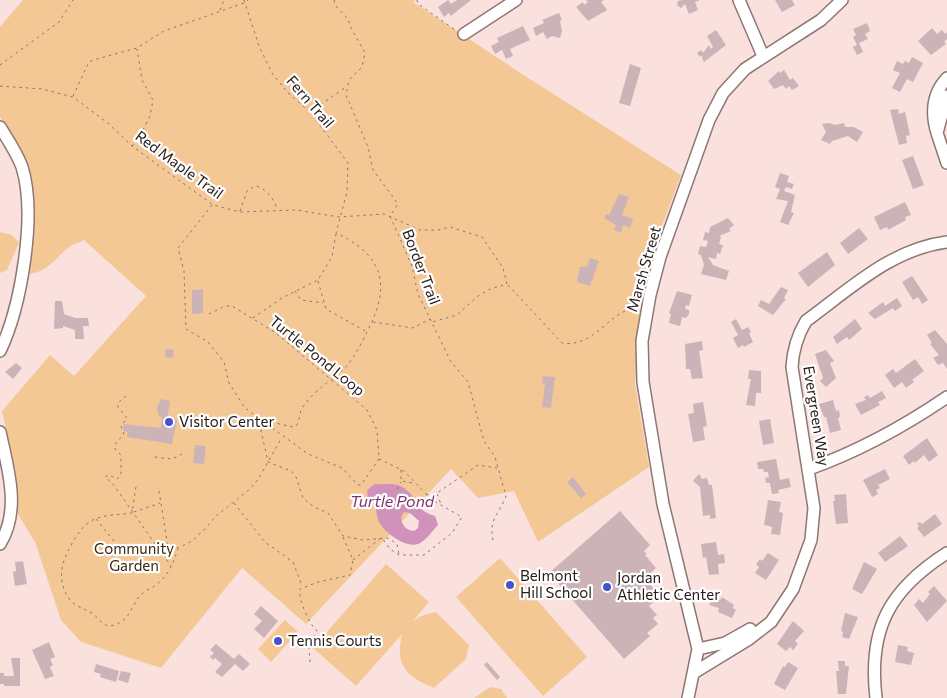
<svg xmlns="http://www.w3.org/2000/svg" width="947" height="698" font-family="Commissioner,sans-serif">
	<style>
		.green { fill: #f4c895 }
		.water { fill: #d092ba; fill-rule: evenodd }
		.building { fill: #cbb3b8 }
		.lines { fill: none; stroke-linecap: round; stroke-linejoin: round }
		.minor-casing { stroke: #8d7774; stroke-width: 14 }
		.path { stroke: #867674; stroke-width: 1; stroke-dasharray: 2.5 4; stroke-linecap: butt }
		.minor { stroke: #fff; stroke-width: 11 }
		.poi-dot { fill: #4553c8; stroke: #fff; stroke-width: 2 }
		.labels { text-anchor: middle; stroke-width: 4.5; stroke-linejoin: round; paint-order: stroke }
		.street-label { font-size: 15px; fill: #241b1a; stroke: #fff }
		.poi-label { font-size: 15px; fill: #241b1a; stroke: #fff; text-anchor: start }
		.park-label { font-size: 15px; fill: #3a260c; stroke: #fff }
		.water-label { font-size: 16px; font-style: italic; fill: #7e3368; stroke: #fff }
	</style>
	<rect width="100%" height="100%" fill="#fae1de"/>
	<path class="green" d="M23,0H415L413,2L525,76L681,175L641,282L635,384L649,467L538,542L514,491L478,498L451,469L306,624L242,568L161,668L81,642L61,620L35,542L16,511L14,467L2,411L50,355L74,376L146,296L84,240C79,243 73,244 69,247C55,258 51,269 31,274L26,271L28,221L34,219L33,192L30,173L18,145L0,117V27Z
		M0,232L12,235L19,243L7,270L0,273Z
		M500,558L587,657L543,696L456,597Z
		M386,564L429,602L413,621L421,616L436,612L469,645L466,659L434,688C405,676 395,665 402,634L356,686L313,648Z
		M285,620L298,632L271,662L258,649Z
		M490,687L501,689L507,698H474Z"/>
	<path class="water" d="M375,484C381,485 392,483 398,485C419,493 412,510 435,516L438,525C432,531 426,541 418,544C405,548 385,533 379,522C376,516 377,509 374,503L368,499L367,490ZM404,512L410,513L419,521L418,528L414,531C406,530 402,526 401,517Z"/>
	<path class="building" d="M448,0L451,4L457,0H471L451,16L449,13L444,17L438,7Z
		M586,0H604L601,2L607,10L588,21L576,7L583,2L584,5L588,2Z
		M683,0H700L695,2L698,10L689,14L685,4L681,8L677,5L678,1Z
		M775,0H792L795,5L782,12Z
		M559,13L562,20L560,21L562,31L560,38L552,36L547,39L543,32L536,36L533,28L544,23L542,20Z
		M867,23L870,31L865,34L868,39L859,43L863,52L857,55L853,47L857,45L853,37L856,35L853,29Z
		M523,26L530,40L510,49L513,56L506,59L502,50L495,54L491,46L499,42L497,38Z
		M932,28L937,34L942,30L945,34L947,32V39L944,42L946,44L931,55L918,41Z
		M716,30L726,45L704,62L702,58L703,55L700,57L697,53L701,50L703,53L709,45L711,49L713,47L707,36Z
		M912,57L923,63L913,82L907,79L900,92L892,88L900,73L893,70L897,61L903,64L905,61L909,63Z
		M630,64L641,68L630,106L619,103Z
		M784,70L790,80L793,78L799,86L792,90L789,86L786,89L783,85L774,89L768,81L779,71L780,73Z
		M898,109L899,114L905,112L910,135L906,136L907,143L899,145L890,110Z
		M829,123L835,125L844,123L845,127H854L863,132L857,142L848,136L832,141L830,144L821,140L826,132L822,124Z
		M913,156L924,185L913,189L902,160Z
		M780,173L789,176L787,182L794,184L792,189L786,187L784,191L795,195L791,212L794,213L788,225L780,222L788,201L776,199L780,189L775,187Z
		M619,194L629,197L622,215L633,219L630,228L623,225L621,233L614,230L616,225L604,218L606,214L609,215Z
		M905,202L911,215L905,217L906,220L888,230L887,227L880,230L874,217Z
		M728,218L734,225L729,229L731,231L719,236L721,237L719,244L723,245L720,254L717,253L716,259L708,257L713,265L729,271L726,280L701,274L704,265L701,255L698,254L700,246L706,247L708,241L703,240L705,232L709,233L710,227Z
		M859,228L868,239L848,254L840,243Z
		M827,252L835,265L808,287L798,273Z
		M590,258L599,261L590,286L577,282L580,267H587Z
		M912,276L928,300L922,304L918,297L913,300L902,282Z
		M781,287L788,290L784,298L786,299L773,315L758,306L761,300L769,304Z
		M203,289V313L192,314V290Z
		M677,291L692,295L689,306L686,305L685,309L689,310V314L686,318L682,317L680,326L669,323L671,314L669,313Z
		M897,298L902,306L895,311L893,308L875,319L868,313L883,302L885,306Z
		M55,301H62L64,314L75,318H88L89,326H83L84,339H75V330L63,326V328L54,329Z
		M736,319L742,330L748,327L751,332L749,333L753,342L744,347L743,345L738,348L733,338L738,335L731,322Z
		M855,319L862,329L849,340L847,337L837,344L833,337Z
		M935,330L947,344V369L943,363L938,365L933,358L939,355L930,344L932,343L927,335Z
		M702,341L703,350L699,351L703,378L692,379L690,369H686L685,344Z
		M166,349L174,350L173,358L165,357Z
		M826,350L834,361L830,363L836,378L826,387L820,381L823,378L815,354Z
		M915,359L924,371L912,380L914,382L906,388L902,382L894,388L885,375L893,369L896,373Z
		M16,363L22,368L13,379L5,372Z
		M749,370L761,371V393H756L755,406L746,405L751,379H748Z
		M543,376L555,377L551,408L542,407L545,384L542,383Z
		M882,391L886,398L878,402L880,405L861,415L855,404L866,400L864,397L868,395L870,398Z
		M161,399L170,401L167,419L177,420L172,444L127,437L128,432L123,431L124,424L161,428L162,417L159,416L157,408Z
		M833,400L836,411L839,410L840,417L838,418L841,430L830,433L826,417H824L819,404Z
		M703,402L707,426L703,427L705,440L693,442L688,414L694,413L693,404Z
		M770,419L774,443L763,445L759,421Z
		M927,438L938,455L929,462L924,455L915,463L914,461L909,465L903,456Z
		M195,445L206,446L204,464L193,463Z
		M776,459L780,480L789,478L791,487L778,490L779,493L772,494L770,483H766L765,478L769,477L768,472H764L763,469H758L757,462Z
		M885,469L890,479L878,485L880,488L876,490L878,494L872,497L863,480Z
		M699,474L702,479L707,478L709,485H712L716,518L710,519V515L703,516L700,487L693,481Z
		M573,477L586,494L581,498L567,482Z
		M846,494L848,523L836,524L833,501H835L834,495Z
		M768,500L781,502L779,512L783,513L780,535L771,534L772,527L764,525Z
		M620,511L650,545L644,551L647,554L645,555L656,568L645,578L660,596L649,606L657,615L653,618L658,624L647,633L650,636L624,659L549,573Z
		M935,514L942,524L924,537L917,528L919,526L917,523L920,522L922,524Z
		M900,536L908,546L885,562L878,553Z
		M716,542L718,555L724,554L725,563L718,564L719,574L709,575L706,557L703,558L701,544Z
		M768,553L779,560L766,580L755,573L759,567L756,564L760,559L762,561Z
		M23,561L27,584L15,586L13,572L16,571L15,562Z
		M864,562L877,569L862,594L852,589Z
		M934,586L947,601L927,622L914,605L919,599L923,603L930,594L928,592Z
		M713,597L720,600L722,597L734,605L733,608L736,610L732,618L718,612L719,608L709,605Z
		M261,606L278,621L264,638L254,629L262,621L254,614Z
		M845,613L858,617L849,639L842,637L843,632L841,631Z
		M793,621L804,631L795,641L798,644L793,650L790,647L786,651L777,644Z
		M49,642L55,657L50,659L53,665L50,667L54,676L45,679L32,650Z
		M216,644L234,659L239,654L250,664L243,671L235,664L222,677L215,672L222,664L215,658L213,660L210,657L214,653L210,650Z
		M898,645L908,647L907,651L914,653L911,665L895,662Z
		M11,658H20V686H4V684H0V673H4V676H14Z
		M838,661H845V666H849L846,694H838L836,671H839Z
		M487,662L500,677L497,680L484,665Z
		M788,662L798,668L785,690L774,684L783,666L785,667Z
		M96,664L119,671L116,682L100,677L101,674L94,672Z
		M121,671L131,673L128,683L118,680Z"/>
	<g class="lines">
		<defs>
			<path id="minor" d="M739,0L763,56
				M464,34L516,0
				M947,78C932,94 931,113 937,133L947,96
				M0,127C8,140 17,153 22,167C37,215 21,307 0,351
				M937,133L947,163
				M0,432C8,469 21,510 0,544
				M809,469C859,451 903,427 947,397
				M698,649L725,643L750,629
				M695,672L749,639L771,622L793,589L811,540L814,508L792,367C793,349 797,336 806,321C850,289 891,249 947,242
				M688,698L698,649L663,504L643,382L642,341L650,295L660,257L709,120L723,93L745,69L821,20L842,0
				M876,698C868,629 889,590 947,553"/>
		</defs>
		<use href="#minor" class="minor-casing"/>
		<path class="path" d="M244,0L259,46L272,73L287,92L310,112L348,163L347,192L336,233C385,256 391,286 367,332C363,341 352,361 345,368C332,380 313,391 303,407C299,413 300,419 297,425L293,427L262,420
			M334,0L336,6L348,19L351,28L365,53L362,67L349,80L346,95L368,147L373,170L398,204L390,216L412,266L418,294L451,362L468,382L484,441L495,457L506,496C500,514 488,519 493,540
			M417,0L418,4L454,29
			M220,10L224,0
			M0,65L59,22L73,0
			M0,86L42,89L73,97L109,124L132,146L213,205L240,212L296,210L339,217L384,214L420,230H438L450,227L482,237L503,268L507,284L490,289L478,296L457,315L432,322
			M73,96L89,62L93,60L137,48L164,31L244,3L248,0
			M310,112L346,87
			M132,146L138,140L150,116L153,100L142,80L137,49
			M212,205L178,248L184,271L186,329L208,342L224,362L229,383L245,408L308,454L342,468L358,485H361L379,459
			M240,211L247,191L255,186C265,187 276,201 277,210
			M318,281L326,309L367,332
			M508,285L562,343C594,348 608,313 634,308
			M295,291L301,300L323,303
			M209,314L225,306H232L276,333L367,410L377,430L379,459L404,471L432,500L462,517L452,533L424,555H399L390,549L382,538
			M253,318L282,298L318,280L332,257L336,234
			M373,322L413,328L430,319
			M126,396L118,403V407L127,418L121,426L124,434L115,444V449L121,455V475L117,479L109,475L105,477L113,484L158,548H178L192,541L205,529L216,516L250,489L259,478L282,437
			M258,417L268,462L291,471L296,477L303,498L314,507L328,513L343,536L363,540L388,538L397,544L399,554
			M155,457L172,459L182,454
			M401,470V481L413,483
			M136,487L132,513C120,515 107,514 95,519C85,523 79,532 74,540C62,560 55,579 70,600C77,608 85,608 93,614C100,619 104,629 114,625C133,619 131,602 144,592C148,589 153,588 157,584C169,575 173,563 178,549
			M397,489L401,482
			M159,491L168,547
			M437,494L441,504
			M426,495L437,493L478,465L497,468
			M234,503L265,542L293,562L302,586
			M134,512L160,503
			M96,519L114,541
			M159,549L171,566
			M353,560L381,538
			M310,662L309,647L317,631C309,624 298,599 300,589L318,582L350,575L353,560L343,537"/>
		<use href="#minor" class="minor"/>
	</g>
	<g class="poi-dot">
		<circle cx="169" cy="422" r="5"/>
		<circle cx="510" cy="585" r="5"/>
		<circle cx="607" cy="587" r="5"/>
		<circle cx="278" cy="641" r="5"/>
	</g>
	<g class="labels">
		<g class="street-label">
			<text transform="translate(310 102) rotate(49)" y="5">Fern Trail</text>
			<text transform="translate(179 165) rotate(36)" y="5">Red Maple Trail</text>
			<text transform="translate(421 267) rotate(69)" y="5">Border Trail</text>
			<text transform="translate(644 269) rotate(-74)" y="5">Marsh Street</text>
			<text transform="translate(317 356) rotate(39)" y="5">Turtle Pond Loop</text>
			<text transform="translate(816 416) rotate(81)" y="5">Evergreen Way</text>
		</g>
		<g class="poi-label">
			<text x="179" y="427">Visitor Center</text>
			<text x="520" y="581">Belmont<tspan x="520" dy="17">Hill School</tspan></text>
			<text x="617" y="583">Jordan<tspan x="617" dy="17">Athletic Center</tspan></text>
			<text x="288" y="646">Tennis Courts</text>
		</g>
		<g class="park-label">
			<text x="134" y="554">Community<tspan x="134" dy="17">Garden</tspan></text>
		</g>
		<g class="water-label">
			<text x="392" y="507">Turtle Pond</text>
		</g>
	</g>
</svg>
